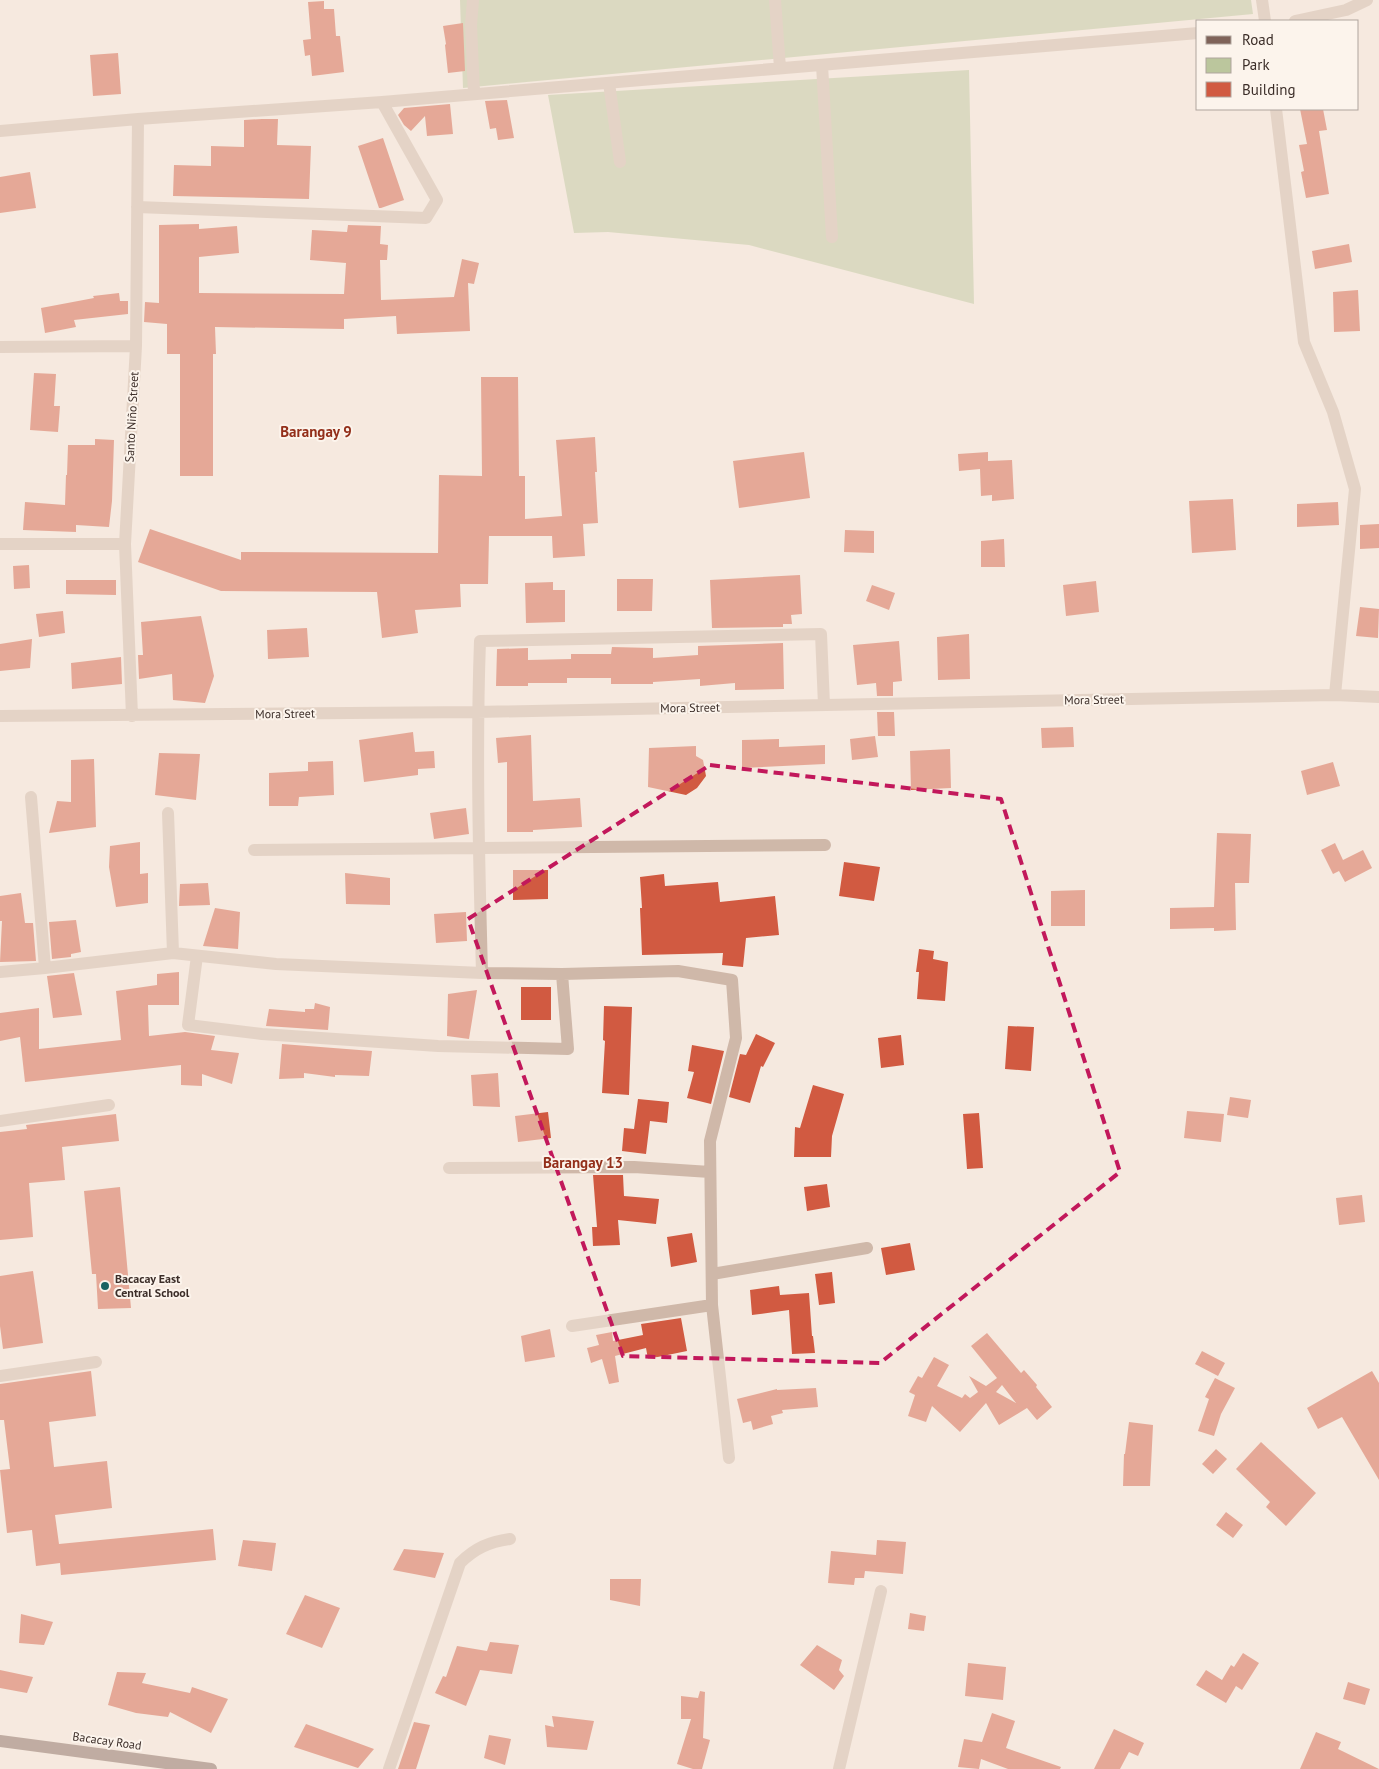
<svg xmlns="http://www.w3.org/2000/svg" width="1379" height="1769" font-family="'PT Sans',sans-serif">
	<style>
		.green { fill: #bbc69d }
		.building { fill: #d15a41; fill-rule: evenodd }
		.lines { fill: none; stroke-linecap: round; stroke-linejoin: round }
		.minor { stroke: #cfb8a9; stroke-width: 12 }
		.major { stroke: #7f6359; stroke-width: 12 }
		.marked { fill: none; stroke: #c2185b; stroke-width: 4; stroke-dasharray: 10 6; stroke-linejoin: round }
		.poi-dot { fill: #1a6262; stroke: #fcf4ec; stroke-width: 2 }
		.labels { text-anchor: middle; stroke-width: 4; stroke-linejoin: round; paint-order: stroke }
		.street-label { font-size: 12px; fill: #3c2e29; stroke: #fcf4ec }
		.poi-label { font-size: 12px; font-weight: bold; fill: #3c2e29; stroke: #fcf4ec; text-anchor: start }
		.quarter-label { font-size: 15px; font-weight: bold; fill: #932f1a; stroke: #fcf4ec }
	</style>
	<rect width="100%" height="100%" fill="#f5e9df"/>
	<path class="green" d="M460,0H1251L1253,14L463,88Z
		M969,70L974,304L749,245L608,232L574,233L548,95Z"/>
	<path class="building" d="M324,1V9H334L336,36H340L344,72L312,76L310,55L305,56L303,40L311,39L308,2Z
		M463,23L465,71L448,73L445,45L446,44L443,26Z
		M118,53L121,94L93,96L90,55Z
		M507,100L514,138L498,140L496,128L490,129L485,101Z
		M450,104L453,134L427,136L425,116L411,131L404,125L398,115L404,108Z
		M1300,109H1323L1327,130L1319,131L1329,194L1306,198L1301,172L1304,171L1299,145L1307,144Z
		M262,119H278L277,145L311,146L309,199L173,196L174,165L211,166V146L244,147V120Z
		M383,138L404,200L381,208H379L358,146Z
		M30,172L36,208L0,213V177Z
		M199,224V229L237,226L239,253L199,257V293L344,294L346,263L310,260L312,230L347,232L348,225L381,226L380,244L388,245L387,260H380L381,300L454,297L462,259L479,263L474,284L468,283L470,331L397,334L396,316L344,319V329L215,327L216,354H213V476H180V354H167V324L144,322L145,302L159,303V225Z
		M1349,244L1352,262L1315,269L1312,251Z
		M1358,290L1360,331L1334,332L1333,292Z
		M119,293L120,301H128V314L74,320L76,327L45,333L41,308L94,298L93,296Z
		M34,373L56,374L54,406H60L58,432L30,430Z
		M481,377H518L519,476H525V519L562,516L556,440L595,437L597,472H595L598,523L583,524L585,556L553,558L552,536H489L488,584H460L461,607L415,610L418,633L382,638L377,592L221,591L138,562L150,529L241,560V552L438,553L439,475L482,476Z
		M95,439L114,440L112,501L109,527L76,525V532L23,530L25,502L65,505L66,475H67L68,445H95Z
		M804,452L810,498L739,508L733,461Z
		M988,452V461L1012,460L1014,499L992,501V495L981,496L980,469L959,471L958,454Z
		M1233,499L1236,550L1192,553L1189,501Z
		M1338,502L1339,525L1297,527V504Z
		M1379,524V548L1360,549V525Z
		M845,530L874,531V553L844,552Z
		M1004,539L1005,567H981V541Z
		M29,565L30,588L14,589L13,566Z
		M800,575L802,614L791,615L792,624H783V627L712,628L710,580Z
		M617,579H653L652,611H617Z
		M66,580H116V595L66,594Z
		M1096,581L1099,612L1066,616L1063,585Z
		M553,582V590H565V622L526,623L525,583Z
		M872,585L895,593L889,610L866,601Z
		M1360,607L1379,609L1378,638L1356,636Z
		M63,611L65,633L39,637L36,614Z
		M201,616L214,676L205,703L173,700L172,674L139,679L138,655H143L141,622Z
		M307,628L309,657L268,659L267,630Z
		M969,634L970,679L938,680L937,637Z
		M32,639L30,668L0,671V644Z
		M899,641L902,681L893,682V696H877L876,683L857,685L853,645Z
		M783,643L784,689L735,690V683L700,686V679L653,682V684H611V678H567V683H528V686H496L497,649L528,648V660L571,659V654H611L612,647L653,648V658L698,655V646Z
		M121,657L122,684L72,689L71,663Z
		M877,712H894L895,736H878Z
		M1073,727L1074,747L1042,748L1041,728Z
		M413,732L415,752L434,751L435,768L418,769V775L364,782L359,740Z
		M531,735L533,801L580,798L582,827L533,830V832H507V762L498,763L496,738Z
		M875,736L878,757L852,760L850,739Z
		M779,739V747L825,745V764L742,768V740Z
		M696,746V756L703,760L706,776L697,788L686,795L648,787L649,748Z
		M950,749L951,788L911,790L910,751Z
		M159,753L200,754L196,800L155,795Z
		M94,759L96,827L49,833L57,801L71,802V760Z
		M333,761L334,795L299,797L298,806H269V773L308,771V762Z
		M1333,762L1340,786L1307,795L1301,771Z
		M466,808L469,834L434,839L430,813Z
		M1217,833L1251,834L1249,883H1235L1236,930L1214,931V928L1170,929V908L1214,907Z
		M140,842V874L148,873V903L116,907L109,867L110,846Z
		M1335,843L1343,860L1363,850L1372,868L1345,882L1339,871L1333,874L1321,850Z
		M844,862L880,867L874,901L839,896Z
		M513,870H548V899L513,900Z
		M345,873L390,878V905L346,904Z
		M664,874L665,886L718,882L720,902L775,896L779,935L746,938L743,967L722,965L723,953L642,955L640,908H642L640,877Z
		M208,883L210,905L179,906L180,884Z
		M1085,890V926H1051V891Z
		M21,893L25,923H33L36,961L0,962L2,921H0V896Z
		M215,908L240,912L238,949L203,946Z
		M466,912L467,941L436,943L434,914Z
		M76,920L81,952L71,954V957L52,959L49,922Z
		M919,949L934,951L933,959L948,962L945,1001L917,999L919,972H916Z
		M179,972V1005H148L149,1036L185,1032L215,1036L211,1050L239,1053L232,1084L202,1074V1086L181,1085V1065L25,1082L20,1037L0,1041V1013L39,1008V1049L121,1040L116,991L157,985V974Z
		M74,973L82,1015L53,1018L47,976Z
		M521,987H551V1020H521Z
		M477,990L469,1039L447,1036L448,994Z
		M315,1003L330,1007L328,1030L266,1026L269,1009L305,1012V1009H314Z
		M604,1006L632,1007L629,1095L602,1093L605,1041L603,1040Z
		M1008,1026L1034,1027L1031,1071L1005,1069Z
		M756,1034L775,1043L763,1067L761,1066L750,1103L729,1097L740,1054L746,1055Z
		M901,1035L904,1065L881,1068L878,1038Z
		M282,1044L372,1051L369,1076L335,1075V1077L304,1073V1078L279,1079Z
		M692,1045L724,1051L711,1104L687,1098L694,1072L688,1071Z
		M498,1073L500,1107L473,1106L471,1075Z
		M813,1085L844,1094L832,1136L831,1157H794L795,1127L800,1128Z
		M1230,1097L1251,1100L1248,1118L1227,1115Z
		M638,1099L669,1102L667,1123L650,1121L646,1154L622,1151L624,1128L634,1129Z
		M1187,1111L1224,1114L1221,1142L1184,1138Z
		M548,1112L551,1138L518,1142L515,1116Z
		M979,1113L983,1168L967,1169L963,1114Z
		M116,1114L119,1141L62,1147L65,1180L29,1183L33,1237L0,1240V1132L27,1129L26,1125Z
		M593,1175H623L624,1196L659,1199L656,1224L618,1220L620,1245L593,1246L592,1227H597Z
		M827,1184L830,1207L807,1211L804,1187Z
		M120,1187L131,1308L98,1309L96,1274H92L84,1191Z
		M1362,1195L1365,1222L1339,1225L1336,1198Z
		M692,1233L697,1262L671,1267L667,1237Z
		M910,1243L915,1270L886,1275L881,1248Z
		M33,1271L43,1343L3,1349L0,1326V1276Z
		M832,1272L835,1303L819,1305L815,1274Z
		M779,1286L780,1295L809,1293L812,1336H813L815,1353L792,1354L789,1310L752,1315L750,1290Z
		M681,1318L687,1351L648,1359L646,1348L615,1356L619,1382L609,1384L602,1359L591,1363L587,1348L599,1345L596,1335L612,1332L613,1341L643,1335L641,1324Z
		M550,1329L555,1357L525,1362L521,1336Z
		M987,1333L1021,1373L1024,1370L1037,1385L1036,1387L1052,1407L1037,1420L1027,1408L999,1425L986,1403L960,1432L932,1406L926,1422L908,1416L915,1395L909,1392L918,1376L922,1378L934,1357L949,1365L937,1386L962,1398L965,1394L970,1398L978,1392L969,1376L986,1386L997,1378L971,1346ZM1002,1385L1016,1403L996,1392Z
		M1202,1351L1225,1363L1218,1376L1195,1364Z
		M91,1371L96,1416L49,1422L54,1467L107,1461L112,1508L55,1515L59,1544L213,1529L216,1560L61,1575L60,1563L36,1566L32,1530L7,1533L0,1470L10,1469L4,1420H0V1384Z
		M1372,1371L1379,1383V1480L1342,1417L1318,1429L1307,1408Z
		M1215,1378L1235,1388L1221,1414L1214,1436L1198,1431L1209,1399L1205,1397Z
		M816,1388L818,1407L782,1410L783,1413L771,1416L773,1424L753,1430L751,1421L743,1423L737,1399L777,1389V1390Z
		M1129,1422L1153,1425L1150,1486H1123L1124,1454H1125Z
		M1261,1442L1316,1493L1286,1526L1266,1507L1270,1502L1236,1469Z
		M1216,1449L1227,1459L1213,1474L1202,1464Z
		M1226,1512L1243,1525L1233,1538L1216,1525Z
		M243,1540L276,1543L272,1571L238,1566Z
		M877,1540L906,1542L903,1574L865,1571L864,1578H855L854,1585L828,1583L831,1551L876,1555Z
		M404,1549L444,1553L435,1578L393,1570Z
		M610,1579H641L640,1606L610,1600Z
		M305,1595L340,1608L322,1648L286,1634Z
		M910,1613L926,1616L924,1631L908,1629Z
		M21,1614L53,1622L44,1645L19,1643Z
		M490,1642L519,1645L512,1674L480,1670L466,1706L435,1693L443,1676L446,1677L457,1646L487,1651Z
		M817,1645L842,1660L839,1670L844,1676L834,1690L800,1665Z
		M1243,1653L1259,1663L1242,1690L1236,1686L1226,1703L1196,1685L1206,1670L1222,1680L1231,1665L1234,1667Z
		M968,1663L1006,1667L1003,1700L965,1696Z
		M0,1670L33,1677L27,1693L0,1688Z
		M117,1672L146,1673L142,1683L190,1693L192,1687L228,1699L211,1733L170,1712L168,1717L136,1713L108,1705Z
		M1348,1682L1370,1689L1365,1705L1343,1699Z
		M700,1691L705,1692L703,1738L710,1740L702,1769H693L677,1764L691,1719H681V1696L698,1698Z
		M992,1713L1015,1721L1006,1748L1061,1767L1060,1769H1008L981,1759L979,1769L958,1767L964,1739L982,1742Z
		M552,1716L594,1721L587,1750L547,1747L545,1725L554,1727Z
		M414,1722L430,1725L416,1769H398Z
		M306,1724L374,1749L358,1768L294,1747Z
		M1114,1729L1144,1743L1138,1756L1129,1752L1120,1769H1094Z
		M1316,1732L1341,1742L1338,1749L1379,1769H1300Z
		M489,1735L511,1739L505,1765L484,1758Z"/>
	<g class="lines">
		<path class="minor" d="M473,0L471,25L474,94
			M775,0L780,68
			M1262,0L1265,21
			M1295,21L1346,10L1367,0
			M822,65L832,237
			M609,83L620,162
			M1276,109L1304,342L1333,412L1355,489L1335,695
			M0,131L138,119L382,102L1198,33
			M137,207L426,218L437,200L382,102
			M0,347L136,346
			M0,544H125
			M0,716L477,712L1335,695L1379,697
			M132,716L125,544L136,346L138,119
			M31,797L45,968
			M168,813L173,953
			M254,850L825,845
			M197,956L188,1025L262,1034L438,1046L568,1049L562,974
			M0,972L45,968L173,953L276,964L482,973L562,974L678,971L732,980L736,1038L710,1141L712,1305L729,1458
			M482,973C479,862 476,751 480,641L821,634L824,705
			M0,1121L109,1105
			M449,1168L634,1167L710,1172
			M712,1274L867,1248
			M572,1326L712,1305
			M0,1376L96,1362
			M389,1769L460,1563C475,1548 489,1542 510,1539
			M839,1769L881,1591"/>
		<path class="major" d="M0,1741L211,1769"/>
	</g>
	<path d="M0 0H1379V1769H0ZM710,765L1001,799L1120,1172L880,1363L623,1356L468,919Z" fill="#f5e9df" fill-opacity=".55" fill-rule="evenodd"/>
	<path class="marked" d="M710,765L1001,799L1120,1172L880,1363L623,1356L468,919Z"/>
	<circle class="poi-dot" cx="105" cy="1286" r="5"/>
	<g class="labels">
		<g class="street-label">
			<text transform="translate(132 417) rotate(-87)" y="4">Santo Niño Street</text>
			<text transform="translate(1094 700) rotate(-1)" y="4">Mora Street</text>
			<text transform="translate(690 708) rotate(-1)" y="4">Mora Street</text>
			<text transform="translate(285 714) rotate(-1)" y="4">Mora Street</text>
			<text transform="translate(107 1741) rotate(8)" y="4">Bacacay Road</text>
		</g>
		<g class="poi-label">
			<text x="115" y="1283">Bacacay East<tspan x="115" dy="14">Central School</tspan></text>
		</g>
		<g class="quarter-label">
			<text x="316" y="437">Barangay 9</text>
			<text x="583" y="1168">Barangay 13</text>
		</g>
	</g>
	<rect x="1196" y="20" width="162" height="90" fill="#fcf4ec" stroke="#afa59e"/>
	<rect x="1206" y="36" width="25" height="8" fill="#7f6359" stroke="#afa59e"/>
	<text x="1242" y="45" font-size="15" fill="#3c2e29">Road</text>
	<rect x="1206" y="58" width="25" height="15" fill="#bbc69d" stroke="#afa59e"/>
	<text x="1242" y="70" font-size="15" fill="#3c2e29">Park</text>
	<rect x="1206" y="82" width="25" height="15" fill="#d15a41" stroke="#afa59e"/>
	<text x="1242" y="95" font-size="15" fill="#3c2e29">Building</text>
</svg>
